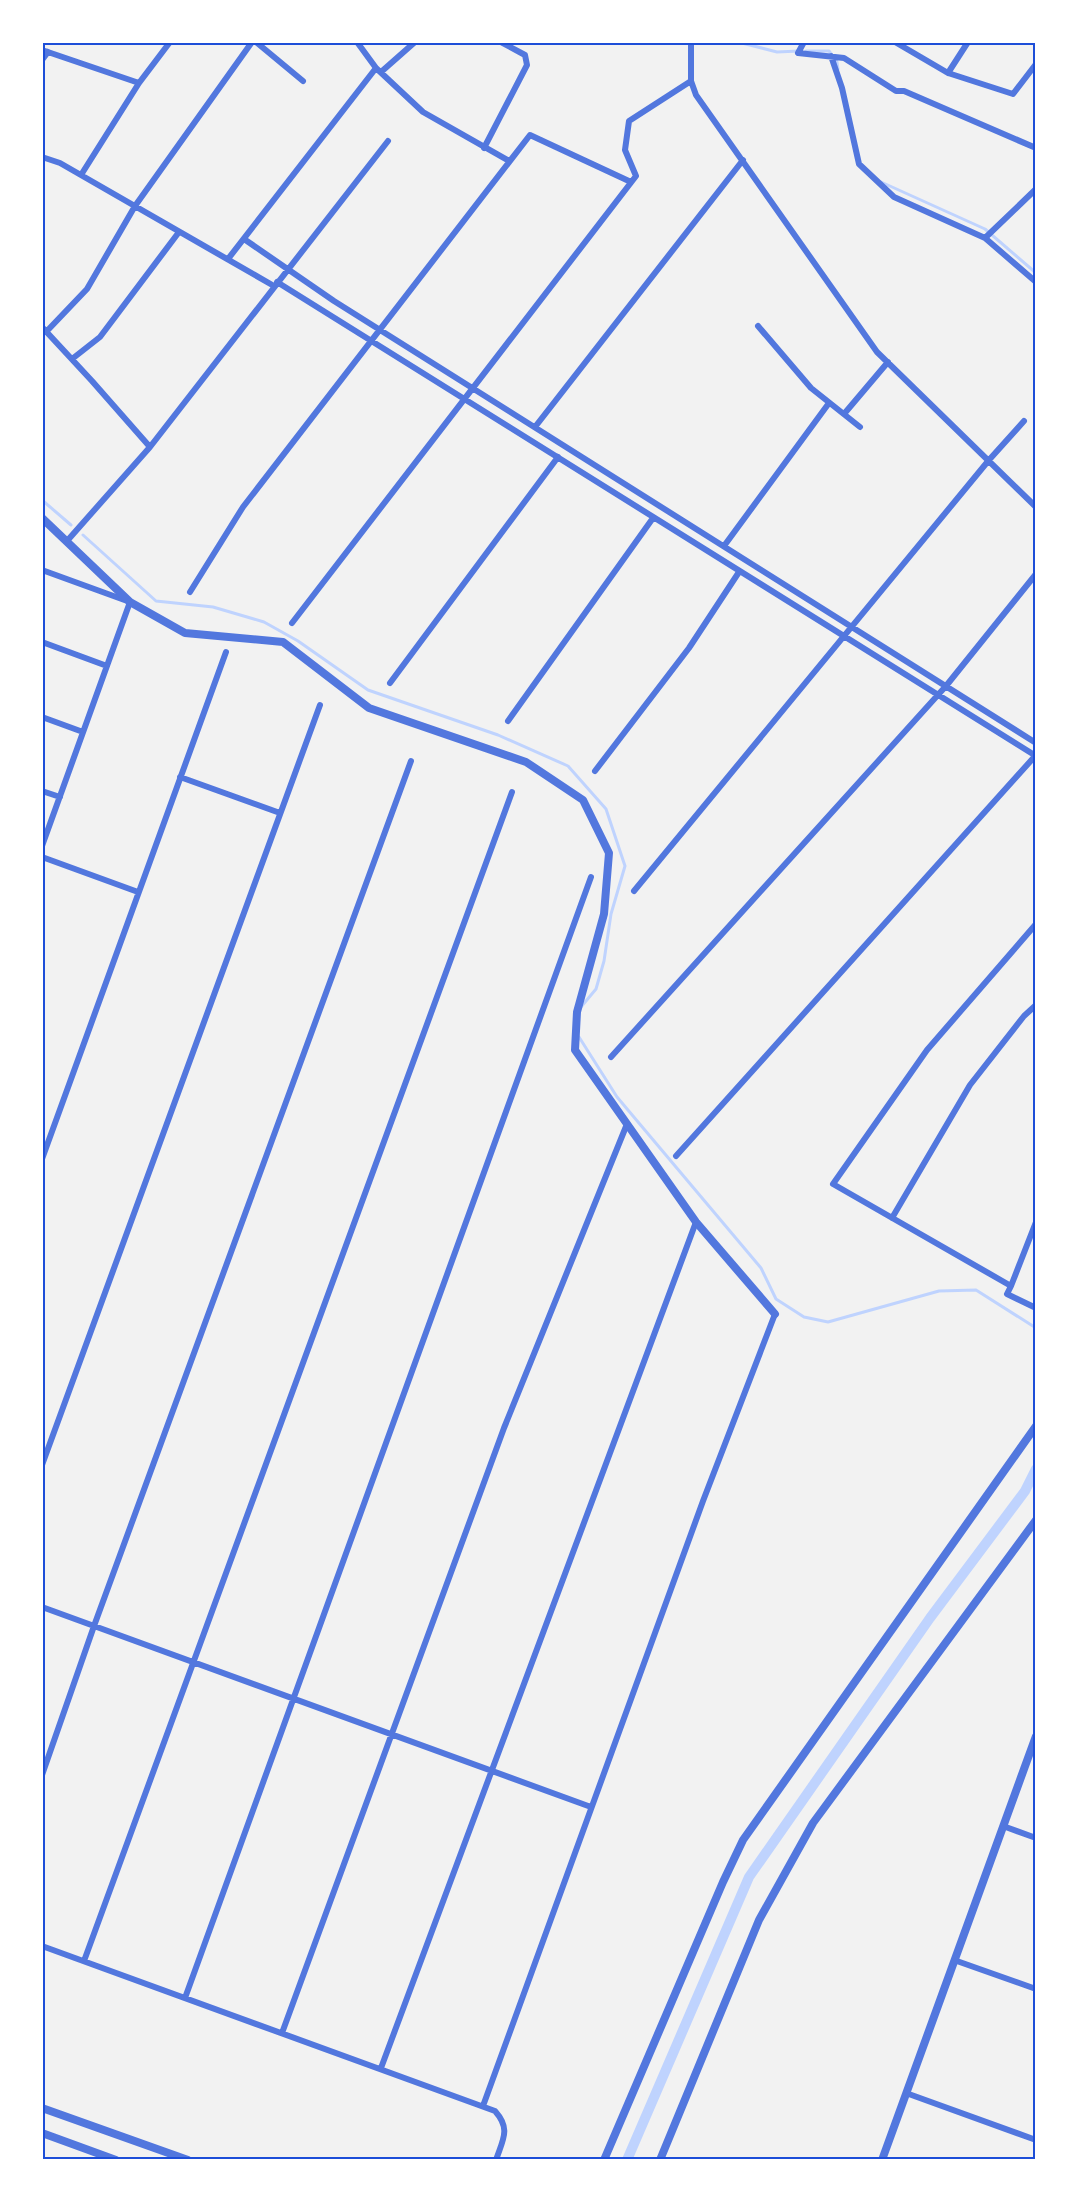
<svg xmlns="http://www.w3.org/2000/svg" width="1078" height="2202" font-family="Raleway,sans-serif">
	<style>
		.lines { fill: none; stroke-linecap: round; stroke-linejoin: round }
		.stream { stroke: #bfd3fe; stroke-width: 3 }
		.canal { stroke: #bfd3fe; stroke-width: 10 }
		.minor { stroke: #5277de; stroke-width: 6 }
		.tertiary { stroke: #5277de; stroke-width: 8 }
		.neatline { fill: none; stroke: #1d4ed8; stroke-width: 2 }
	</style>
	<rect width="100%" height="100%" fill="#f2f2f2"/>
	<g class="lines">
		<path class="stream" d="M738,42L777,52L799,51
			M806,51H829L837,62L838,69
			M881,182L985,229L1036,273
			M42,500L71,525
			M83,535L156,601L213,607L264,622L298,641L368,690L498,735L568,766L606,809L625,866L611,914L604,961L596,989L581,1007
			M579,1037L617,1097L761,1268L776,1299L804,1317L828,1322L939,1291L976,1290L1036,1328"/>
		<path class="canal" d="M627,2160L749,1877L930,1618L1025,1491L1036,1469"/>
		<path class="minor" d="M256,42L303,81
			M691,42V81L696,95L877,352L1036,507
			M804,42L798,53L844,58L896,91H904L1036,148
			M895,42L948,73L1013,94L1036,64
			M42,50L139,83
			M831,56L842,88L859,164L894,197L985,238L1036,282
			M42,60L48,52
			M376,68L423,112L509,161
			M381,72L415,42
			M948,73L968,42
			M484,148L527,65L525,55L501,42
			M42,157L60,163L274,286
			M81,175L139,83L170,42
			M985,238L1036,189
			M244,239L334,301L1036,743
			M228,259L376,68L357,42
			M277,282L1036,756
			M758,326L811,388L860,427
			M42,327L92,381L150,447
			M46,332L87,289L135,206L252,42
			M72,359L100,337L179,232
			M844,414L888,362
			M535,427L743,160
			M67,541L150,447L388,141
			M724,546L829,403
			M42,570L130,602L42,846
			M190,592L243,507L530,135L631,182
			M292,623L636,176L625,150L629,121L691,81
			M42,642L107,666
			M390,683L558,457
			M42,717L83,732
			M508,721L653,518
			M595,771L689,648L739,572
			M180,777L280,813
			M42,791L60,797
			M42,857L138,892
			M634,891L989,460L1024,421
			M1036,924L927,1050L833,1184L1011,1286L1007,1294L1036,1308
			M611,1057L946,686L1036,574
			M676,1156L1036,755
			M42,1159L226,652
			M892,1218L970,1085L1024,1016L1036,1005
			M1011,1286L1036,1222
			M42,1465L320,705
			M42,1607L591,1807
			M42,1775L94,1626L411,761
			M1003,1826L1036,1838
			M42,1946L495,2111C511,2129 503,2139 496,2160
			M954,1960L1036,1989
			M84,1961L512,792
			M185,1998L591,877
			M282,2033L504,1428L627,1124
			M381,2068L696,1222
			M906,2093L1036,2140
			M483,2106L703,1501L775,1314"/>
		<path class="tertiary" d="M42,518L130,602L185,633L283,642L369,708L526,762L583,800L609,853L604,914L577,1012L575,1050L696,1222L775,1314
			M42,2108L188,2160
			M42,2133L116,2160
			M604,2160L723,1882L743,1840L1036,1426
			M660,2160L759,1920L813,1823L1036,1520
			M882,2160L1036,1736"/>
	</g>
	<rect width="1078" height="2202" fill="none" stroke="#ffffff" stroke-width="87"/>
	<rect x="44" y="44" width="990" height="2114" class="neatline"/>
</svg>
